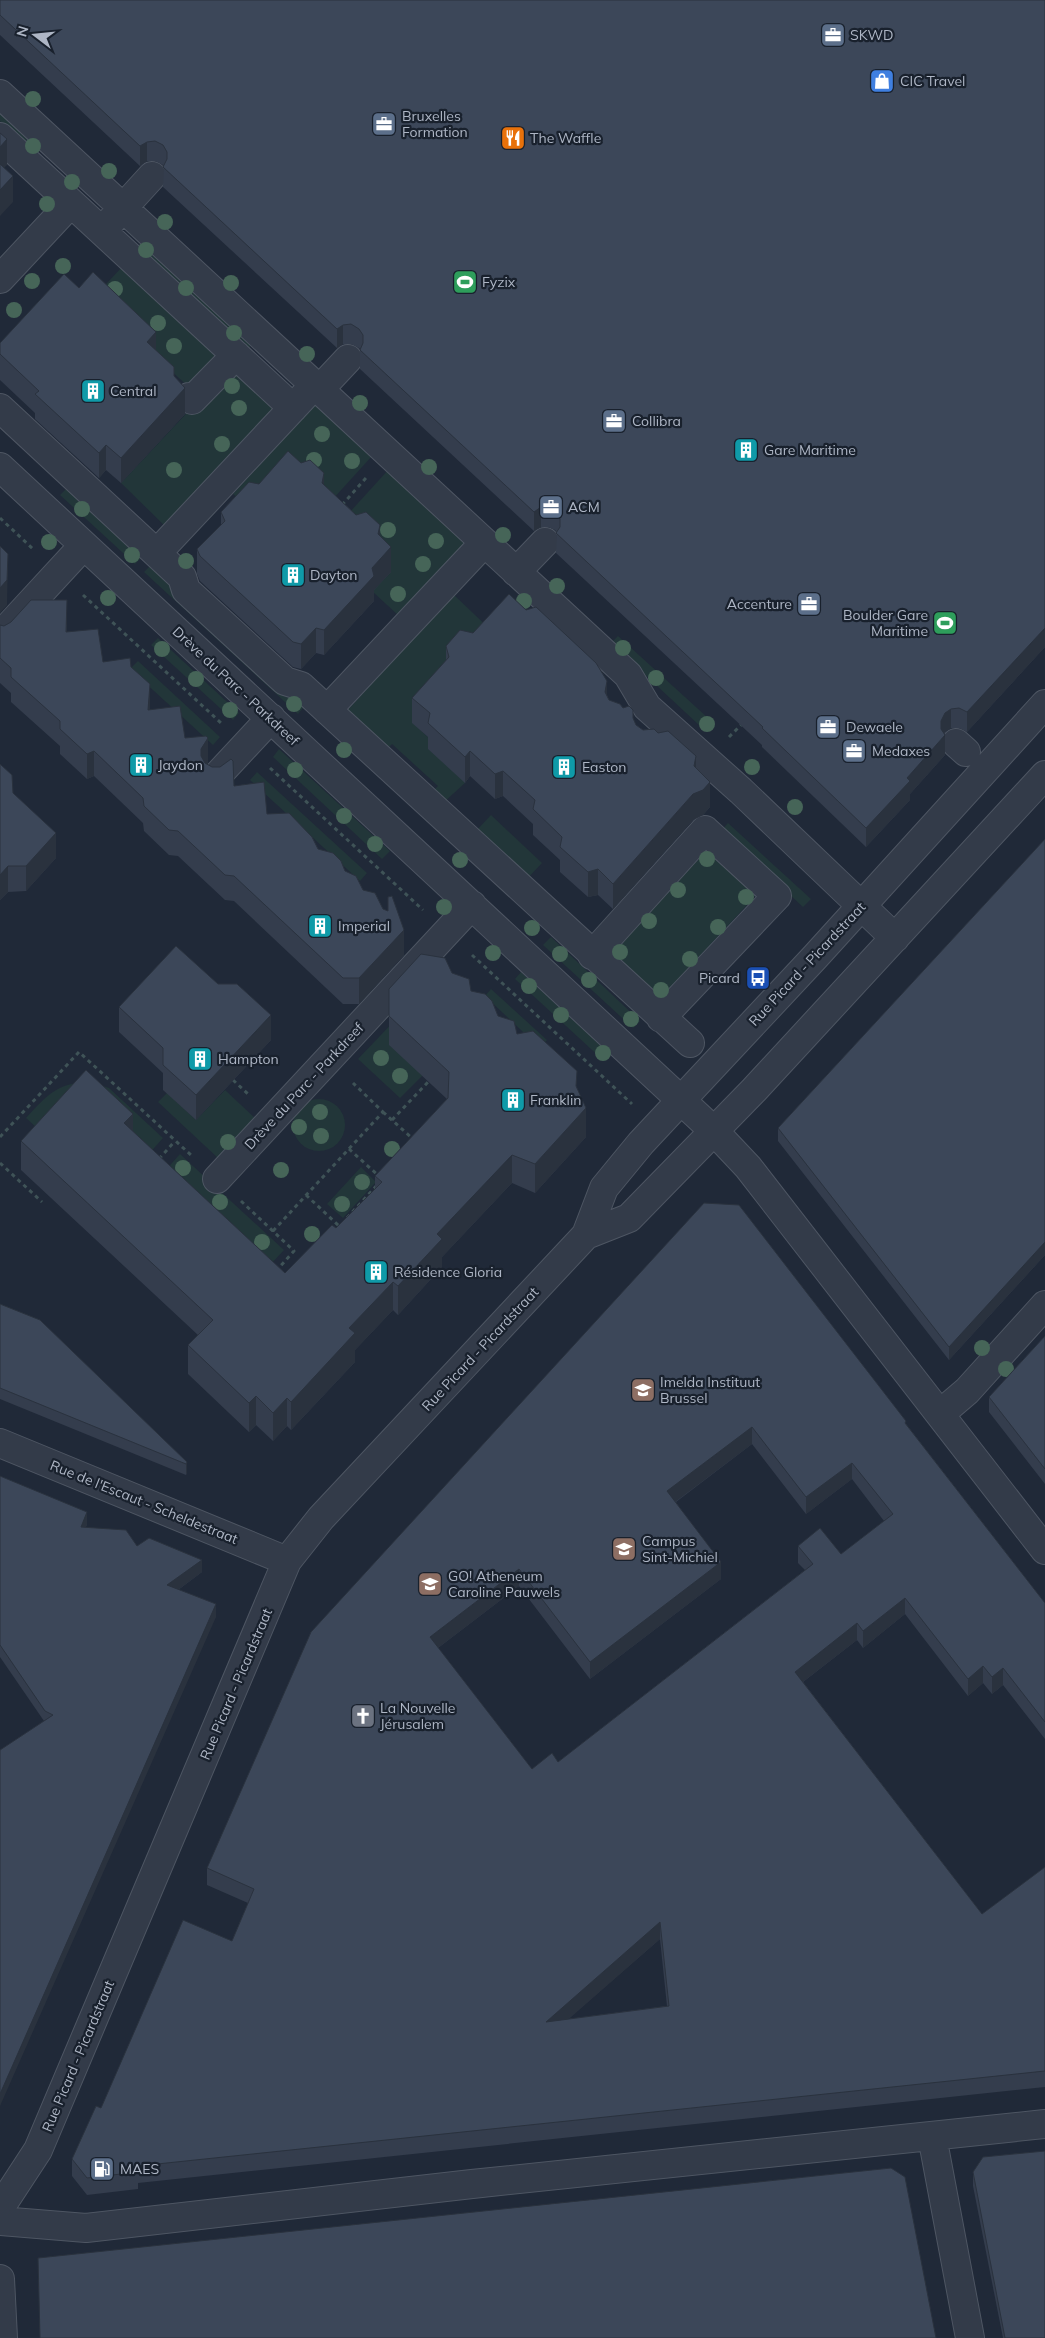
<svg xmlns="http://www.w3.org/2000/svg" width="1045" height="2338" font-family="Mulish,sans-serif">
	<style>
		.green { fill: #223639 }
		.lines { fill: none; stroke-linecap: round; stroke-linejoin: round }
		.minor-casing { stroke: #4e5663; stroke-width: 30 }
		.path { stroke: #3f5357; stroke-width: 3; stroke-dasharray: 4 4; stroke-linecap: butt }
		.minor { stroke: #333b49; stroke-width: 28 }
		.tree { fill: #466558 }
		.wall { fill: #343d4d; fill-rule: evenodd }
		.shaded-wall { fill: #2a323e }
		.building { fill: #3c4759; stroke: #2a323e; fill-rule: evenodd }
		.labels { text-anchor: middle; stroke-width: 4.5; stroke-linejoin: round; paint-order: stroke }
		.poi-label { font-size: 14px; fill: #aeb6c5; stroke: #19212d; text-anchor: start }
		.street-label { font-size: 14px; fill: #aeb6c5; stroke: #19212d }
	</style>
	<rect width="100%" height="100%" fill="#202938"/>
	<path class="green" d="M0,108L42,147L36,154L0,121Z
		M143,242L253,343L247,350L137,248Z
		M122,267L223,360L194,392L93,298Z
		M229,368L276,411L167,528L121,483Z
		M317,403L373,455L323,510L249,507L233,494Z
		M389,469L468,542L399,616L373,592L339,524Z
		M67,488L142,557L135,564L60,495Z
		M151,565L304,707L298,714L144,572Z
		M453,594L495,634L417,727L430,739L465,783L443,803L432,792L438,786L392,744L387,749L347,711Z
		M618,636L708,718L700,726L611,643Z
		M158,638L239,713L233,720L151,645Z
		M138,661L220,737L213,745L130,669Z
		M279,749L390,851L382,859L273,757Z
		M257,772L367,873L360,881L250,780Z
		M491,815L542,863L526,880L475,832Z
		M728,823L811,899L803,907L721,831Z
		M709,848L758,893L661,998L612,952Z
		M551,937L640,1021L633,1028L543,945Z
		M441,972L423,1075L400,1098L358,1059Z
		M521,972L610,1054L604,1061L515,979Z
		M491,989L547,1040L540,1048L485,996Z
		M77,1083L100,1085L109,1088L163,1138L139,1165L49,1139L26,1118C41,1102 53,1086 77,1083Z
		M225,1090L256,1119L219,1159L158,1102L167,1093L196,1120Z
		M293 1125a26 26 0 1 1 52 0a26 26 0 1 1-52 0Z
		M180,1154L284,1250L259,1277L156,1181Z
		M361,1167L376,1182L343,1218L327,1204Z"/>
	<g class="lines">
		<defs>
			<path id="minor" d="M0,94L628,675L647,707L741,791L895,938
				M0,137L293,408
				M111,221L152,176
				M0,279L71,203
				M319,390L348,359
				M189,397L192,400L236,355
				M0,408L182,577L186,590L285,681L301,686L690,1043
				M0,467L714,1131L748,1167L1045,1550
				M157,553L306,394
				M516,572L545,542
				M0,636L84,545
				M327,710L484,543
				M956,743L966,752
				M216,777L271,718
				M592,955L705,830L777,896L661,1018
				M217,1179L472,905
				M586,1235L629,1218L754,1090L1045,775
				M940,1414L967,1391L1045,1305
				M0,1443L287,1561
				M932,2136L970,2338
				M0,2208L38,2150L287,1561L321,1518L586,1235L604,1188L641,1143L815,957L1045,704
				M0,2221L86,2228L472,2184L1045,2124
				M0,2279L3,2338"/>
		</defs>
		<use href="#minor" class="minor-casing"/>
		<path class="path" d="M342,505L366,478
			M0,518L34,550
			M83,595L221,723
			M729,737L741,725
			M270,768L423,910
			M472,955L632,1104
			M233,1080L249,1095
			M383,1112L413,1139
			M392,1120L429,1081
			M0,1137L79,1052L192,1156
			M349,1149L380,1177
			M159,1159L175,1141
			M0,1163L42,1202
			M306,1195L339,1226
			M241,1201L294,1251L277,1270
			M347,1218L378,1184
			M273,1231L383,1112L353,1083"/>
		<use href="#minor" class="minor"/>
	</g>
	<g class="tree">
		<circle cx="33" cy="99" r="8"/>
		<circle cx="33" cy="146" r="8"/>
		<circle cx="109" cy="171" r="8"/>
		<circle cx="72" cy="182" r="8"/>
		<circle cx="47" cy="204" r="8"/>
		<circle cx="165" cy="222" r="8"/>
		<circle cx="146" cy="250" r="8"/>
		<circle cx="63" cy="266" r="8"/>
		<circle cx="32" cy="281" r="8"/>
		<circle cx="231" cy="283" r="8"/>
		<circle cx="186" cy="288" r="8"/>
		<circle cx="115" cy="289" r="8"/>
		<circle cx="14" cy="310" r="8"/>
		<circle cx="158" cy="323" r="8"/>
		<circle cx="234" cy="333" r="8"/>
		<circle cx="174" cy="346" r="8"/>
		<circle cx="307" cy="354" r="8"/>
		<circle cx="232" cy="386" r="8"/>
		<circle cx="360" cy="403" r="8"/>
		<circle cx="239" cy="408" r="8"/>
		<circle cx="322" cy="434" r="8"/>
		<circle cx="222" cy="444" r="8"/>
		<circle cx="314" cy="460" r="8"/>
		<circle cx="352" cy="461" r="8"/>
		<circle cx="429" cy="467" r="8"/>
		<circle cx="174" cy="470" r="8"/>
		<circle cx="82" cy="509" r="8"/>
		<circle cx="388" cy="530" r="8"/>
		<circle cx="503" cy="535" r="8"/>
		<circle cx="436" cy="541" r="8"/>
		<circle cx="49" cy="542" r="8"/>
		<circle cx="132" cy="555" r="8"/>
		<circle cx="186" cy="561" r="8"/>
		<circle cx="423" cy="564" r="8"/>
		<circle cx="557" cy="586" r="8"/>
		<circle cx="398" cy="594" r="8"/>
		<circle cx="108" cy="598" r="8"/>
		<circle cx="524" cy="601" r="8"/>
		<circle cx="623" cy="648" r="8"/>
		<circle cx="162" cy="649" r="8"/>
		<circle cx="656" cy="678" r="8"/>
		<circle cx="196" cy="679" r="8"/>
		<circle cx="294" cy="704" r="8"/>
		<circle cx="230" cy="710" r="8"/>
		<circle cx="707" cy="724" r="8"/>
		<circle cx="344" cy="750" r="8"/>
		<circle cx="752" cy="767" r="8"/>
		<circle cx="295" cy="770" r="8"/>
		<circle cx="795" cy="807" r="8"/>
		<circle cx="344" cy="816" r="8"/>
		<circle cx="375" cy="844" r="8"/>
		<circle cx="707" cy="859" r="8"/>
		<circle cx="460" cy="860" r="8"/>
		<circle cx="678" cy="890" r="8"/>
		<circle cx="746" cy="897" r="8"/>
		<circle cx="444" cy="907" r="8"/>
		<circle cx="649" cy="921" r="8"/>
		<circle cx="718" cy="927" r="8"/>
		<circle cx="532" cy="928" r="8"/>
		<circle cx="620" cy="952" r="8"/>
		<circle cx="493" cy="953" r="8"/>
		<circle cx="560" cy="954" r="8"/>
		<circle cx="690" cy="959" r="8"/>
		<circle cx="589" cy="980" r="8"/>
		<circle cx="529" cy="986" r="8"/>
		<circle cx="661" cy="990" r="8"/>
		<circle cx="561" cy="1015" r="8"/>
		<circle cx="631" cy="1019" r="8"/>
		<circle cx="603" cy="1053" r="8"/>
		<circle cx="381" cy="1058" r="8"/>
		<circle cx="400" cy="1076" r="8"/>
		<circle cx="320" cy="1112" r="8"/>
		<circle cx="299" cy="1127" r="8"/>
		<circle cx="321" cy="1136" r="8"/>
		<circle cx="228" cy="1142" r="8"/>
		<circle cx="392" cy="1149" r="8"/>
		<circle cx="183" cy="1168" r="8"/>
		<circle cx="281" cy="1170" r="8"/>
		<circle cx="362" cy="1182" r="8"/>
		<circle cx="220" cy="1202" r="8"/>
		<circle cx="342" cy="1204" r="8"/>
		<circle cx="312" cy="1234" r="8"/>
		<circle cx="262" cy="1242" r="8"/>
		<circle cx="982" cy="1348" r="8"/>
		<circle cx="1006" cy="1369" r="8"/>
	</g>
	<path class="wall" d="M0,0H1045V647L967,732L959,728H951L945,732V755L910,794V800L866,847L762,747V745L556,553L557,533L555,530L548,527H541L534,531L360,369V349L359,348L351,344H343L337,348L163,187L164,166L163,165L155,161H147L140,166L0,35Z
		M79,288L156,351L174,376L185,414L121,483L106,470L99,478L35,419V413L0,380V343Z
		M259,484L324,485L380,537L391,572L374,590V601L324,655L316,653L301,669L293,667L200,581L197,574V549L221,525V512Z
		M0,625H67V632L103,662L131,667L150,710L185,738L208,763L207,764L267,814L318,849L345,871L363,890L404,955L359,1004H343L234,901L225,900L178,856L169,855L144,831L143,823L94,776L87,779L60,754V746L11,702V693L0,683Z
		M446,646L607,695L609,700L623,708L633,719L636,725L696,768L710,807L703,815L693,820L613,909L598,895L588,897L560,872V860L533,835V824L503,796L495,799L470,776L465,783L428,749V737L412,723V698L446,661Z
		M0,764L13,793L56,858L26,891L8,892L0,900Z
		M1045,839V1255L949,1360L778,1141V1128Z
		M452,973L498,1016L517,1034L577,1089L586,1137L535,1193L512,1183L442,1257V1267L398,1315L393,1310L355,1350V1362L291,1430L287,1426L273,1441L256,1425L249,1432L188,1374V1345L198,1335L21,1170V1141L133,1132L285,1273L336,1228L375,1189V1176L447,1099L389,1045V989Z
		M119,1007L271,1040L196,1120L163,1090V1073L119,1032Z
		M704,1203L906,1424L1045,1603V1739L1003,1685L992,1694L983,1683L968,1696L905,1614L863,1648L857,1640L803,1682L982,1914L1045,1867V2087L138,2183V2189L87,2195L72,2176V2159L101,2108L232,1941L248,1903L207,1885V1868ZM752,1444L806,1514L852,1479L884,1521L841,1554L798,1546V1563L805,1570L558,1762L532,1769L438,1648L519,1586L590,1679L721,1579L676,1502ZM660,1939L667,2006L568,2019Z
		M0,1304L187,1462V1473L186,1475L0,1399Z
		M1045,1336V1484L989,1412V1397Z
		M0,1476L87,1524L86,1527L137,1546L202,1572L178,1590L216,1617L44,1721L0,1657Z
		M973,2172L1045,2338H1003L973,2186Z"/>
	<path class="shaded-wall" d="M7,139V165L0,172V147Z
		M147,142V161L140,166V146Z
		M13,176V202L0,216V190Z
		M343,325V344L337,348V329Z
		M156,332V357L147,342Z
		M185,388V414L121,483V458Z
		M106,445V470L99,478V453Z
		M324,473V498L322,483Z
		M541,507V527L534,531V512Z
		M380,525V550L378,534Z
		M391,547V572L374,590V601L324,655V630L372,568Z
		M8,554L7,605L0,613V588Z
		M67,600V625L66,657V632Z
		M316,628V653L301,669V644Z
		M1045,628V647L967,732V712Z
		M607,681V707L605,692Z
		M150,684V709L148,736V710Z
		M951,709V728L945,732L941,740V721L945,713Z
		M945,735V755L910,794V800L866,847V828L907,778Z
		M208,738V763L201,774V749Z
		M94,751V776L87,779V754Z
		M470,751V776L465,783V757Z
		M696,756V781L694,766Z
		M503,771V796L495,799V774Z
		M710,782V807L703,815L693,820L613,909V884L693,794Z
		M56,833V858L26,891V866Z
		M8,866V892L0,900V875Z
		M598,869V895L588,897V872Z
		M404,930V955L359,1004V978Z
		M271,1015V1040L196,1120V1095Z
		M586,1108V1137L535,1193V1164Z
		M133,1114V1142L124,1123Z
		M512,1155V1183L442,1257V1267L398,1315V1286L437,1234Z
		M1045,1242V1255L949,1360V1347Z
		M393,1282V1310L355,1350V1362L291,1430V1402L349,1328Z
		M256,1396V1425L249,1432V1403Z
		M287,1398V1426L273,1441V1413Z
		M752,1427V1444L667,1508V1491Z
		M187,1462V1473L186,1475V1464Z
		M852,1463V1479L806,1514V1497Z
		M87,1512V1524L81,1539V1527Z
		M202,1560V1572L167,1598V1585Z
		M721,1562V1579L590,1679V1662Z
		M519,1569V1586L430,1654V1637Z
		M905,1598V1614L863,1648V1631Z
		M216,1604V1617L0,2106V2094Z
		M857,1623V1640L795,1688V1672Z
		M983,1666V1683L968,1696V1679Z
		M1003,1668V1685L992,1694V1677Z
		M660,1922V1939L546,2039V2022Z"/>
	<path class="building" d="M0,0H1045V628L967,712L959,708L951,709L945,713L941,721V729L945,735L907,778L910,781L866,828L762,728L763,727L556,533L560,527V519L555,511L548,507H541L534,512L360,350L363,343V335L359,329L351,324L343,325L337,329L163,167L167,159V152L163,145L155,141L147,142L140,146L0,15Z
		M0,133L7,139L0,147Z
		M0,164L13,176L0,190Z
		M93,272L156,332L147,342L174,367V376L185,388L121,458L106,445L99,453L35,394L39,391L0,354V343L64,274L79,288Z
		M288,451L301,463L310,460L324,473L322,483L356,515L366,512L380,525L378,534L391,547L372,568L374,576L324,630L316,628L301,644L293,642L200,556L197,549L225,521L221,512L249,482L259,484Z
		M0,546L8,554L7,580L0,588Z
		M509,594L526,610L536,607L596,663L607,681L605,692L609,700L620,704L623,708L629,706L633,710V718L636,725L643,730L654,729L658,733L668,731L696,756L694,766L710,782L703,790L693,794L613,884L598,869L588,872L560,847L562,837L533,809L535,800L503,771L495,774L470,751L465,757L428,723L430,713L412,698L449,657L446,646L460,630L473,633Z
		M31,600H67L66,632L98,629L103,662L130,658L131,667L150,684L148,710L180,706L185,738L206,736L208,738L201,749V756L205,763L212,767H220L231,759L233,761L234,786L264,782L267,814L289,813L312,837L318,849L333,853L341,861L345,871L356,876L363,890L375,893L383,909L388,911V897L392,896L404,930L359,978H343L234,876L225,875L178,831L169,830L144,806L143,798L94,751L87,754L60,729V721L11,677V668L0,658V625L4,626L11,622Z
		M0,764L12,775L13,793L56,833L26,866H8L0,875Z
		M1045,839V1242L949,1347L778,1128Z
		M176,946L218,984H237L271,1015L196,1095L163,1065V1048L119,1007Z
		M421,954L445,958L452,973L469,979L471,991L485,994L492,1001L498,1016L514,1021L517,1034L533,1031L577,1071L576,1086L586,1108L535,1164L512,1155L437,1234L442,1239L398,1286L393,1282L349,1328L355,1333L291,1402L287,1398L273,1413L256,1396L249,1403L188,1345L213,1320L21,1141L86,1070L133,1114L124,1123L285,1273L332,1225L336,1228L382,1182L375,1176L448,1098L449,1072L389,1016V989Z
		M704,1203L739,1205L906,1421L905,1423L1045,1603V1722L1003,1668L992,1677L983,1666L968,1679L905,1598L863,1631L857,1623L795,1672L982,1914L1045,1867V2071L138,2166V2172L87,2178L72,2159L96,2106L101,2108L183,1920L232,1941L254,1889L207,1868L311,1632ZM752,1427L806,1497L852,1463L893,1514L841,1554L820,1528L798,1546L813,1564L558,1762L552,1753L532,1769L430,1637L519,1569L590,1662L721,1562L667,1491ZM660,1922L669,2006L546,2022Z
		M0,1304L40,1320L187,1462L186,1464L0,1388Z
		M1045,1336V1469L989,1397Z
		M0,1476L87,1512L81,1527L126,1530L137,1546L149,1538L202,1560L167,1585L216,1604L0,2094V1750L53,1715L45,1711L0,1645Z
		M1045,2151V2338H1005L973,2172L983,2157Z
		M891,2168L905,2177L936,2338H40L38,2258Z"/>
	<defs>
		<symbol id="office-square" viewBox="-11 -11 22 22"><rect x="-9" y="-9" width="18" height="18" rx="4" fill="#5c6f8a" stroke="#19212d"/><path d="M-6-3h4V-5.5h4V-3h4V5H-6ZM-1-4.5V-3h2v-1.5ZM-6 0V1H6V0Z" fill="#fff"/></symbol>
		<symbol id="shop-square" viewBox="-11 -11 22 22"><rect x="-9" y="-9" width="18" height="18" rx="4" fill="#3f7fe0" stroke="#19212d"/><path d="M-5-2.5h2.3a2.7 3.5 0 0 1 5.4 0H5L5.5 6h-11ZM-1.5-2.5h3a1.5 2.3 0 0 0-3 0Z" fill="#fff"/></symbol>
		<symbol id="restaurant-square" viewBox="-11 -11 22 22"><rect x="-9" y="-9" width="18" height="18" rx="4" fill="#e8710a" stroke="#19212d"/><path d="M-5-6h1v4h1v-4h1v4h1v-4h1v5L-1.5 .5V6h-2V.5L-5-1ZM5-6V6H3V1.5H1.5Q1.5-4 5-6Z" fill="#fff"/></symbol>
		<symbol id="stadium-square" viewBox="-11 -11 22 22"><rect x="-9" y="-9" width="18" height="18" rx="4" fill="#2e9e5b" stroke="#19212d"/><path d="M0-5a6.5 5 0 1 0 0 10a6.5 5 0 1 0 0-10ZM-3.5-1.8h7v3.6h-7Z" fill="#fff"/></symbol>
		<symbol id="building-square" viewBox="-11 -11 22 22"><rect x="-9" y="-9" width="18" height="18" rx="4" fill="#0f9aa8" stroke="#19212d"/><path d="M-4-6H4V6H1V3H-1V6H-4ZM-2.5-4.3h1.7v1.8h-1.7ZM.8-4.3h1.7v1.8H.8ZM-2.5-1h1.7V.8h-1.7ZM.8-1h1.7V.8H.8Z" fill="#fff"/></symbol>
		<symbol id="bus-square" viewBox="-11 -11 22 22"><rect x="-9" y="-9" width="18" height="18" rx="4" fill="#1a4fb4" stroke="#19212d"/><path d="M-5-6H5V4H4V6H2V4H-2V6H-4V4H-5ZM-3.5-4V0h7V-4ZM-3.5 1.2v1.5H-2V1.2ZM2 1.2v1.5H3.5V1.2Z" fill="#fff"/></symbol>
		<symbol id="school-square" viewBox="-11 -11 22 22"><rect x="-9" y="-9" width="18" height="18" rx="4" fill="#8d6e63" stroke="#19212d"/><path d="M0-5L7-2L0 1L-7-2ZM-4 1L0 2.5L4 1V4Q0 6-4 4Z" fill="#fff"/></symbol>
		<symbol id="church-square" viewBox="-11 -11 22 22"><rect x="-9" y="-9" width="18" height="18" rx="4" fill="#6b7280" stroke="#19212d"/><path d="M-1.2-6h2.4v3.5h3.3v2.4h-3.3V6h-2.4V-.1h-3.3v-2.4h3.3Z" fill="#fff"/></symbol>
		<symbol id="fuel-square" viewBox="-11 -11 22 22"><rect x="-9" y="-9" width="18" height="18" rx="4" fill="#5c6f8a" stroke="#19212d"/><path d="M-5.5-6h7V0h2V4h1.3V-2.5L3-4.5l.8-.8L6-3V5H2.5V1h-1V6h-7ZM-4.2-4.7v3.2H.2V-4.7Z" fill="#fff"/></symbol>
	</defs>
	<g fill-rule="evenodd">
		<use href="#office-square" x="819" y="21" width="28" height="28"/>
		<use href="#shop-square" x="868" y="67" width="28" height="28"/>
		<use href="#office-square" x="370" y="110" width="28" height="28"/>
		<use href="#restaurant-square" x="499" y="124" width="28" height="28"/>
		<use href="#stadium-square" x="451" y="268" width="28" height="28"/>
		<use href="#building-square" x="79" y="377" width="28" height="28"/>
		<use href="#office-square" x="600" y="407" width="28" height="28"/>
		<use href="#building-square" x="732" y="436" width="28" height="28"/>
		<use href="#office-square" x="537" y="493" width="28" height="28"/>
		<use href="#building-square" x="279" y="561" width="28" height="28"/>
		<use href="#office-square" x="795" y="590" width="28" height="28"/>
		<use href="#stadium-square" x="931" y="609" width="28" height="28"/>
		<use href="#office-square" x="814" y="713" width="28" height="28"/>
		<use href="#office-square" x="840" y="737" width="28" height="28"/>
		<use href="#building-square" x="127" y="751" width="28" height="28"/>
		<use href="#building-square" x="550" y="753" width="28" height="28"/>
		<use href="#building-square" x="306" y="912" width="28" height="28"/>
		<use href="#bus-square" x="744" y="964" width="28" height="28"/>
		<use href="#building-square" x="186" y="1045" width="28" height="28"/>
		<use href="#building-square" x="499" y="1086" width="28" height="28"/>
		<use href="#building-square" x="362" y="1258" width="28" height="28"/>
		<use href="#school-square" x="629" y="1376" width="28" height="28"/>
		<use href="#school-square" x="610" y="1535" width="28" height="28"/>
		<use href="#school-square" x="416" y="1570" width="28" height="28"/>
		<use href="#church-square" x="349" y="1702" width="28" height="28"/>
		<use href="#fuel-square" x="88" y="2155" width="28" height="28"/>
	</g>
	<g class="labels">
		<g class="poi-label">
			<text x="850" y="40">SKWD</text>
			<text x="900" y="86">CIC Travel</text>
			<text x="402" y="121">Bruxelles<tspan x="402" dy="16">Formation</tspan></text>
			<text x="530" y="143">The Waffle</text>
			<text x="482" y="287">Fyzix</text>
			<text x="110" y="396">Central</text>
			<text x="632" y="426">Collibra</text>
			<text x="764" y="455">Gare Maritime</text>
			<text x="568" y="512">ACM</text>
			<text x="310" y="580">Dayton</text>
			<text x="792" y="609" text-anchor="end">Accenture</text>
			<text x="928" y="620" text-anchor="end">Boulder Gare<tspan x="928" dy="16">Maritime</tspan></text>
			<text x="846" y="732">Dewaele</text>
			<text x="872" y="756">Medaxes</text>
			<text x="158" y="770">Jaydon</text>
			<text x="582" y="772">Easton</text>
			<text x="338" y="931">Imperial</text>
			<text x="740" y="983" text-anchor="end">Picard</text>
			<text x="218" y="1064">Hampton</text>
			<text x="530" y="1105">Franklin</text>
			<text x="394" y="1277">Résidence Gloria</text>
			<text x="660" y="1387">Imelda Instituut<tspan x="660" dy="16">Brussel</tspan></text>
			<text x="642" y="1546">Campus<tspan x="642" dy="16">Sint-Michiel</tspan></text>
			<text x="448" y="1581">GO! Atheneum<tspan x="448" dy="16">Caroline Pauwels</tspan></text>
			<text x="380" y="1713">La Nouvelle<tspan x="380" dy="16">Jérusalem</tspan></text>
			<text x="120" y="2174">MAES</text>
		</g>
		<g class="street-label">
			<text transform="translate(236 686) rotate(43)" y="5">Drève du Parc - Parkdreef</text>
			<text transform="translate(807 964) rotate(-47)" y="5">Rue Picard - Picardstraat</text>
			<text transform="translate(304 1086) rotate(-47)" y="5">Drève du Parc - Parkdreef</text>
			<text transform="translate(480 1349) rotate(-47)" y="5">Rue Picard - Picardstraat</text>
			<text transform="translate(144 1502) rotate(22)" y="5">Rue de l'Escaut - Scheldestraat</text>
			<text transform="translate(236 1684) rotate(-67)" y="5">Rue Picard - Picardstraat</text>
			<text transform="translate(78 2056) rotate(-67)" y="5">Rue Picard - Picardstraat</text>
		</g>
	</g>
	<g transform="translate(35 35) rotate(286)" stroke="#19212d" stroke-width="4" paint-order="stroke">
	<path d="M0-4L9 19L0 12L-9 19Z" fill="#aeb6c5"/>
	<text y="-8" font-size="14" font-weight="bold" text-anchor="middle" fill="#aeb6c5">N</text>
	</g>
</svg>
